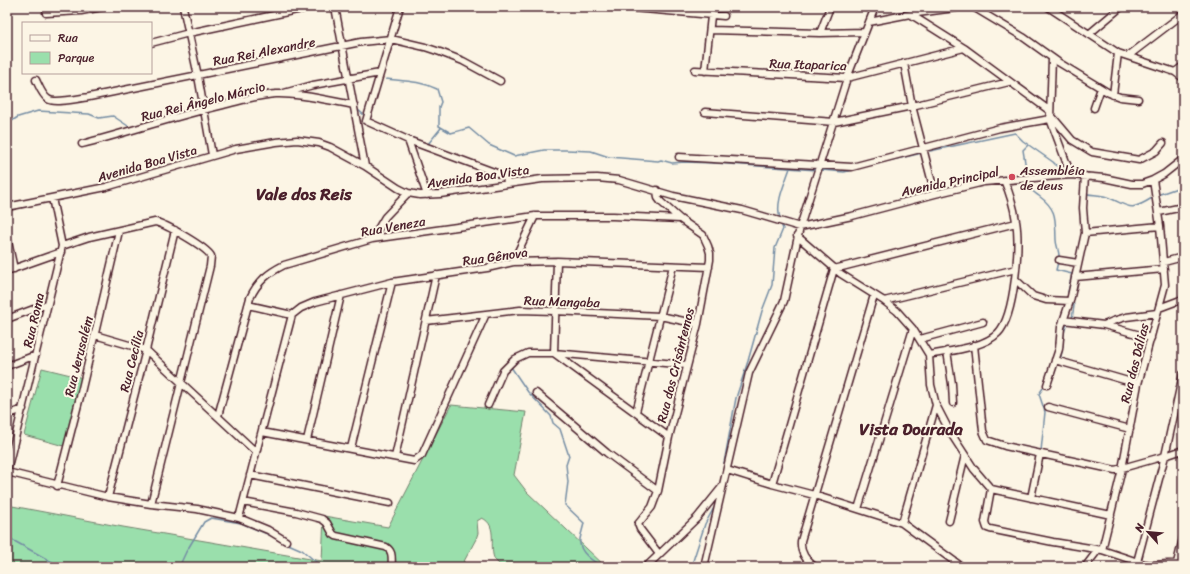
<svg xmlns="http://www.w3.org/2000/svg" width="1190" height="574" font-family="Sriracha,sans-serif">
	<style>
		.green { fill: #9adfac; stroke: #727f6c }
		.lines { fill: none; stroke-linecap: round; stroke-linejoin: round }
		.stream { stroke: #758da4; stroke-width: 1.5 }
		.minor-casing { stroke: #4a1f2b; stroke-width: 9 }
		.minor { stroke: #fcf5e5; stroke-width: 6 }
		.poi-dot { fill: #d1495b; stroke: #fcf5e5; stroke-width: 1.5 }
		.labels { text-anchor: middle; stroke-width: 4; stroke-linejoin: round; paint-order: stroke }
		.street-label { font-size: 13px; fill: #4a1f2b; stroke: #fcf5e5 }
		.poi-label { font-size: 13px; fill: #4a1f2b; stroke: #fcf5e5; text-anchor: start }
		.district-label { font-size: 17px; font-weight: bold; fill: #4a1f2b; stroke: #fcf5e5 }
	</style>
	<rect width="100%" height="100%" fill="#fcf5e5"/>
	<filter id="ink" filterUnits="userSpaceOnUse"><feTurbulence type="fractalNoise" baseFrequency=".025" numOctaves="2"/><feDisplacementMap in="SourceGraphic" scale="8" xChannelSelector="R" yChannelSelector="G"/><feConvolveMatrix kernelMatrix="1 2 1 2 8 2 1 2 1" color-interpolation-filters="sRGB"/></filter>
	<g filter="url(#ink)">
		<path class="green" d="M42,368L83,378L64,446L24,435Z
			M451,405L526,412L514,475L527,492L606,567H502C500,565 497,562 495,560C488,548 499,525 482,518L477,521L478,533L476,539L461,567H7V505L123,527L322,561L324,516L388,527Z"/>
		<g class="lines">
			<path class="stream" d="M386,79C404,81 421,81 437,89L441,102L439,107V126L451,133L469,128L489,145L514,156L544,150H566L591,151L609,157L658,161L661,160L672,163L685,162L714,163L817,170
				M357,109L365,116
				M7,124L18,117L38,111L89,114L99,118L113,116L131,128
				M404,135L428,144L441,128
				M930,151L1015,133L1023,141L1053,162L1062,171
				M858,168L922,153
				M821,170L844,172L853,170
				M1027,175L1023,150L1028,145
				M1028,186C1030,190 1035,193 1039,196C1058,210 1055,220 1056,240C1056,246 1060,252 1059,259
				M1088,194C1094,195 1101,195 1107,197C1130,206 1128,213 1152,198
				M1160,194L1183,186
				M780,218C775,203 785,183 790,168
				M1058,262L1056,270L1072,274L1068,292L1069,294
				M1072,319L1074,306L1073,301
				M1060,359C1065,347 1061,331 1068,323
				M511,367L528,392L551,416L553,423L560,429L569,456L566,465L568,482L565,505L584,523C583,528 581,534 580,539C578,552 593,562 604,567
				M1055,370L1059,363
				M1041,451L1045,412L1039,394L1045,385
				M724,463L736,398L748,361L762,311L772,285L775,248L783,229L781,224
				M7,537L61,567
				M286,543L302,550L322,567
				M179,567L186,552L204,522L211,518L241,523L272,536
				M691,567L705,524L716,504"/>
			<defs>
				<path id="minor" d="M183,7L198,76L212,155
					M335,7L365,166
					M621,7L724,16
					M973,7L1023,37L1058,62L1109,93L1120,97L1138,99
					M1048,7L1118,53L1175,72L1183,78
					M46,13L81,11L102,7
					M910,14L964,48L1050,111
					M869,22L910,14L962,7
					M710,30L820,33L865,32
					M820,33L830,7
					M1089,34L1121,7
					M151,43L189,33L311,7
					M1128,56L1183,14
					M1052,58L1050,119L1071,175
					M904,63L912,106L935,194
					M695,70L847,78L964,48
					M705,71L712,7
					M1175,72L1183,66
					M36,80C39,86 42,95 48,99C54,104 80,98 89,97L361,42L391,39L425,47L440,52L463,61L500,81
					M284,93L313,85L380,73
					M1113,95L1118,53
					M1094,108L1101,88
					M705,112L834,122L912,106L1009,82
					M1050,114L1072,140L1092,152L1139,160L1156,151L1163,143
					M366,121L408,140L502,175L506,178L507,183
					M366,121L400,7
					M408,140L427,195
					M82,144C129,132 175,116 223,105C240,101 258,95 276,94C301,93 330,101 354,105
					M679,157L852,167L1000,128L1050,119
					M657,190L658,198L661,202L680,219L703,235L708,246L710,253V260L698,324L669,437L658,491L652,507L638,524L640,529L659,554
					M7,207L106,187L236,149L276,142L297,140L319,143L330,147L365,166L398,188L408,193L420,195L440,194L542,179L597,178L619,180L673,196L742,210L800,227L852,216L935,194L984,182L1071,175L1104,178L1132,184H1142L1153,180L1164,174L1183,159
					M1159,212L1183,207
					M1085,233L1160,226
					M797,236L841,274L884,301L897,311L913,329L929,355L931,385L936,405L950,432L974,469L991,489L1111,515
					M7,237L14,269
					M372,239L385,217L408,193
					M62,246L89,237L155,222C166,224 206,247 211,256L210,266L151,504
					M1059,260L1078,263
					M513,262L535,216
					M1164,262L1183,257
					M7,271L61,252
					M1075,277L1164,269
					M1015,279L1033,296L1046,300L1070,301
					M884,301L1016,269
					M248,305L292,315
					M1159,308L1183,299
					M7,319L47,304
					M1063,320L1104,325L1113,321L1126,317L1157,313
					M426,321L520,310L554,311L660,316L698,324
					M1104,325L1151,338
					M95,335L146,350L256,452
					M920,339L983,322
					M974,345L983,431L987,440L1005,446L1115,470L1165,456L1183,450
					M947,351L952,384L953,403
					M554,353L669,437
					M554,353L557,261
					M929,355C948,351 984,348 998,333C1015,316 1020,245 1016,221C1014,207 1010,194 1004,180
					M1055,360L1138,384
					M7,366L36,355
					M1047,385L1059,349L1061,327L1070,301L1085,233L1083,208L1085,176
					M536,393L607,453L658,491
					M488,405L503,371L515,359L528,353H554L687,365
					M1048,407L1130,429
					M636,412L673,266
					M7,415L23,409
					M218,416L250,298C258,281 268,273 284,265L372,239L535,216H613L680,219
					M262,432L414,461L422,455L486,314
					M307,440L341,295
					M351,448L392,282
					M395,457L436,275
					M727,470L772,484L814,495L902,523L962,567
					M7,471L62,246L52,198
					M7,472L108,497L151,504L197,509L239,518L268,530L286,541
					M250,475L390,503
					M772,484L834,269L1016,223
					M57,486L80,397L119,231
					M991,489L985,522L987,528L990,529L1053,542L1102,550L1144,564L1153,565L1183,563
					M108,497L146,350L175,230
					M1031,498L1040,454
					M243,502L296,512L322,519L327,523L333,534L336,536L386,547C394,552 391,559 392,567
					M858,509L913,329
					M239,518L292,315L301,308L315,302L392,282L487,268L513,262L557,261L709,267
					M949,521L965,455
					M902,523L936,405
					M1102,550L1122,469L1138,384L1165,285L1160,226L1153,180
					M1137,562L1165,456L1183,374
					M1177,563L1183,538
					M646,567L697,518L722,487
					M704,567L749,373L784,301L800,227L847,78L875,7
					M815,567C806,560 800,553 801,541L874,295
					M1085,567L1098,550"/>
			</defs>
			<use href="#minor" class="minor-casing"/>
			<use href="#minor" class="minor"/>
		</g>
	</g>
	<circle class="poi-dot" cx="1012" cy="177" r="4"/>
	<g class="labels">
		<g class="street-label">
			<text transform="translate(264 51) rotate(-11)" y="5">Rua Rei Alexandre</text>
			<text transform="translate(808 64) rotate(2)" y="5">Rua Itaparica</text>
			<text transform="translate(203 101) rotate(-14)" y="5">Rua Rei Ângelo Márcio</text>
			<text transform="translate(147 163) rotate(-16)" y="5">Avenida Boa Vista</text>
			<text transform="translate(478 176) rotate(-8)" y="5">Avenida Boa Vista</text>
			<text transform="translate(950 181) rotate(-12)" y="5">Avenida Principal</text>
			<text transform="translate(393 226) rotate(-10)" y="5">Rua Veneza</text>
			<text transform="translate(495 256) rotate(-8)" y="5">Rua Gênova</text>
			<text transform="translate(562 301) rotate(2)" y="5">Rua Mangaba</text>
			<text transform="translate(33 320) rotate(-77)" y="5">Rua Roma</text>
			<text transform="translate(78 356) rotate(-76)" y="5">Rua Jerusalém</text>
			<text transform="translate(131 361) rotate(-76)" y="5">Rua Cecília</text>
			<text transform="translate(1134 363) rotate(-76)" y="5">Rua das Dálias</text>
			<text transform="translate(675 365) rotate(-76)" y="5">Rua dos Crisântemos</text>
		</g>
		<g class="poi-label">
			<text x="1020" y="175">Assembléia<tspan x="1020" dy="15">de deus</tspan></text>
		</g>
		<g class="district-label">
			<text x="304" y="200">Vale dos Reis</text>
			<text x="911" y="435">Vista Dourada</text>
		</g>
	</g>
	<rect width="1190" height="574" fill="none" stroke="#fcf5e5" stroke-width="24"/>
	<rect x="12" y="12" width="1166" height="550" fill="none" stroke="#4a1f2b" stroke-width="1.5" filter="url(#ink)"/>
	<rect x="22" y="22" width="130" height="52" fill="#fcf5e5" stroke="#b59f9b"/>
	<rect x="30" y="35" width="20" height="6" fill="#fcf5e5" stroke="#b59f9b"/>
	<text x="58" y="42" font-size="12" fill="#4a1f2b">Rua</text>
	<rect x="30" y="52" width="20" height="12" fill="#9adfac" stroke="#b59f9b"/>
	<text x="58" y="62" font-size="12" fill="#4a1f2b">Parque</text>
	<g transform="translate(1148 532) rotate(297)" stroke="#fcf5e5" stroke-width="3" paint-order="stroke">
	<path d="M0-3L7 15L0 10L-7 15Z" fill="#4a1f2b"/>
	<text y="-6" font-size="11" font-weight="bold" text-anchor="middle" fill="#4a1f2b">N</text>
	</g>
</svg>
